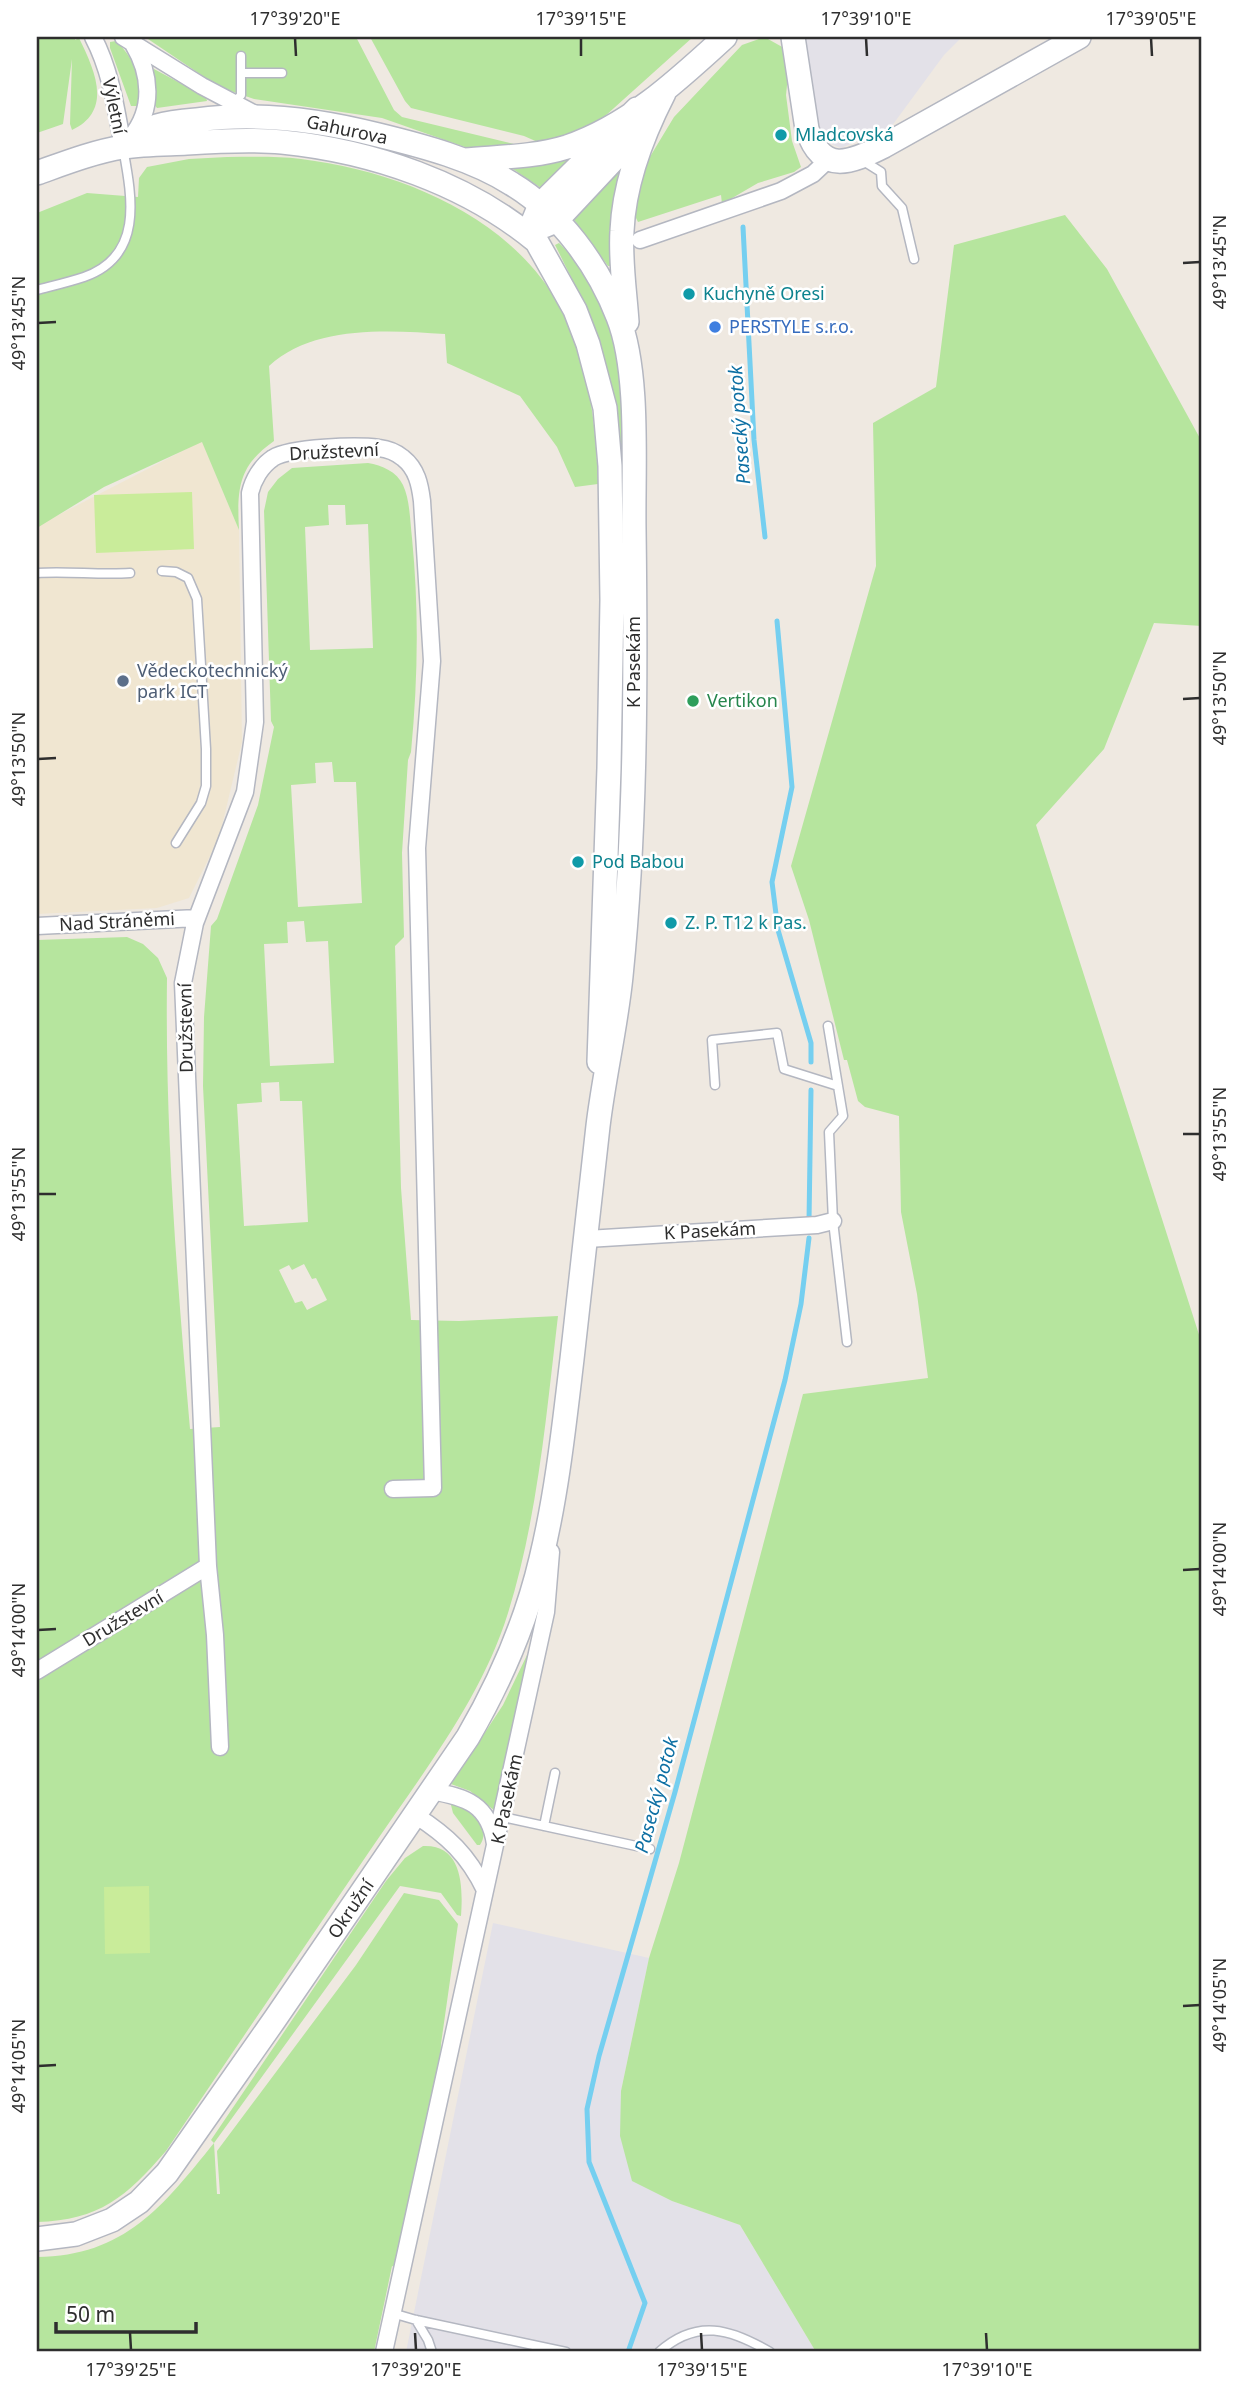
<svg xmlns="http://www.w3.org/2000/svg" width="1239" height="2389" font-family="'Noto Sans',sans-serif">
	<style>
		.industrial { fill: #e3e1e8 }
		.education { fill: #f0e6d1 }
		.green { fill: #b6e59e; fill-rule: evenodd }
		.pitch { fill: #c9ec9a }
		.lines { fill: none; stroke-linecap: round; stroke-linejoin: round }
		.stream { stroke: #75cff0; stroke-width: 5 }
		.lane-casing { stroke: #b4b7c1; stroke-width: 11 }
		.street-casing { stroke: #b4b7c1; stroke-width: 19 }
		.secondary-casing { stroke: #b4b7c1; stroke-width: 26 }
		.lane { stroke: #fff; stroke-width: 8 }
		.street { stroke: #fff; stroke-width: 16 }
		.secondary { stroke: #fff; stroke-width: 23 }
		.ticks { fill: none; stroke: #2e2e2e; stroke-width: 2.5 }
		.culture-dot { fill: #0f9aa8; stroke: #fff; stroke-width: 2.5 }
		.shop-dot { fill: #3f7fe0; stroke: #fff; stroke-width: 2.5 }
		.service-dot { fill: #5c6f8a; stroke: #fff; stroke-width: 2.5 }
		.leisure-dot { fill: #2e9e5b; stroke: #fff; stroke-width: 2.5 }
		.labels { text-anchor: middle; stroke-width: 5; stroke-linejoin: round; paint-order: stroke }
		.street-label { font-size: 18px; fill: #2e2e2e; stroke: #fff }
		.culture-label { font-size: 18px; fill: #0d838f; stroke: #fff; text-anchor: start }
		.shop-label { font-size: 18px; fill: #366cbe; stroke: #fff; text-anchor: start }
		.service-label { font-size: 18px; fill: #4e5e75; stroke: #fff; text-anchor: start }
		.leisure-label { font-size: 18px; fill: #27864d; stroke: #fff; text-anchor: start }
		.water-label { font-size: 19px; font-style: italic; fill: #0d6fa3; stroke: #fff }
		.neatline { fill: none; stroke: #2e2e2e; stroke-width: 2.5 }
		.ticks-label { font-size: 18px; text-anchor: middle; fill: #2e2e2e }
	</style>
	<rect width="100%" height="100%" fill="#efe9e1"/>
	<path class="industrial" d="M804,37H962L944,55L891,127L841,148L831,144L822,137L818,127Z
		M493,1923L649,1958L621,2091L632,2180L672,2201L740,2225L816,2352H406Z"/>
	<path class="education" d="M202,441L239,530L242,742L219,838L189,898L157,908L37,914V526Z"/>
	<path class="green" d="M37,37H75V40L79,38C94,69 114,110 72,130L70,124L72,59L63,124L37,133Z
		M145,37H356L394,110L402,117L522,146L479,152L382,118L254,99L219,87Z
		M370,37H693L594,126L561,140L540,143L524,136L411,108L405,101Z
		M759,39H768L784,48L789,66L786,95L792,141L801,167L794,172L758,183L722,204L721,195L638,222L636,218L630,219L638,183L648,160L674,117L742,45Z
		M116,41C133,57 146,82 137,106H131L110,48V42Z
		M154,69L206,97L207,101L157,108L154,104Z
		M580,149L541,188L510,167Z
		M227,157C251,157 277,156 301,159C399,171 507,215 558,303C589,358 596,423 598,484L575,487L557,447L520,396L447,363L445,334C388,330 313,325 269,366L274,441C238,466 237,489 239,530L202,442L104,487L37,528V213L87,193L138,197L139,178L147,167L189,159Z
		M628,157L611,266H608L572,217Z
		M1065,215L1107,269L1202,442V626L1154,623L1104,749L1036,825L1202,1344V2352H816L740,2225L672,2201L632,2181L620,2136L621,2091L649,1958L679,1863L803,1394L928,1378L917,1294L901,1212L899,1116L865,1107L858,1101L847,1060H844L809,920L791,866L876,566L873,423L936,387L954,245Z
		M559,243C582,264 602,299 610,329C629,398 624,474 625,545C626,685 622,824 615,963L613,401C602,342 582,298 555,245Z
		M368,463C382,465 397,472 403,485C410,500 410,521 412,538C419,609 418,680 411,752L408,760L402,853L404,937L395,946L401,1188L411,1320L459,1321L558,1316C546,1416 538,1516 508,1613C481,1700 421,1775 371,1849C303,1949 234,2050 166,2151C126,2197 100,2220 37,2222V940L127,937L143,944L158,958L167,978C165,1129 177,1279 190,1429L220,1427L203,1086L204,1017L211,926L217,919L258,805L274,727L271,721L264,511L268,492L278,479L292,468ZM328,505H345L346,525L368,524L373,648L310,650L305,527L329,525ZM332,762L334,782H356L362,903L298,907L291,785L316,783L315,763ZM304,921L306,942L328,941L334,1063L270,1066L264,944L288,943L287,922ZM279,1082L280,1101H302L308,1222L244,1226L237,1104L262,1102L261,1083ZM304,1264L312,1279L316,1278L327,1300L307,1310L302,1301L295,1303L279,1270L289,1265L292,1270Z
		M527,1655L529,1656L495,1811L470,1791L451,1784L503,1705Z
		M454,1803C470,1808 492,1827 480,1845H477L453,1813L451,1805Z
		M423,1846C463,1844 463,1888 461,1916L457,1915L441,1893L400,1886L214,2143L211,2140L386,1881L405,1858Z
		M404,1893L439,1900L458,1924L441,2044L440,2069L394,2267L392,2266L374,2352H37V2257C125,2256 163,2206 214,2143L217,2194H220L217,2151L356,1965Z"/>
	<path class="pitch" d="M192,492L194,549L96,553L94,495Z
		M149,1886L150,1953L105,1954L104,1887Z"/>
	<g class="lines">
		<path class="stream" d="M743,227L754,440L765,537
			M777,621L792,787L772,882L778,930L811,1043V1062
			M809,1221L811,1090
			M628,2352L645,2303L589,2162L587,2109L599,2056L675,1792L785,1380L801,1304L809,1238"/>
		<defs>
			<path id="lane" d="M241,73H282
				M235,102L241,95V56
				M862,160L881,172L882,186L902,208L914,259
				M37,290C52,286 69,282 84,277C144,256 132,197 123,148
				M162,571L176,572L188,578L197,599L206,749V786L201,803L176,843
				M37,573C68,571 99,575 130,573
				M828,1026L843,1116L829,1132L833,1221L847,1342
				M715,1085L712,1040L777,1033L784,1069L838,1086
				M503,1817L650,1849
				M544,1826L555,1773
				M392,2313L416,2320L566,2352
				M416,2320L428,2340L432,2352
				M659,2352C697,2318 731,2329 770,2352"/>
			<path id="street" d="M93,37C111,71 116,109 123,147
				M123,37L202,86L257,115
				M131,137C154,109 151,74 133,44
				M640,240L781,191L813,174L829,159
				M37,926L197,918
				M587,1239L817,1225L833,1221
				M37,1671L208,1566
				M220,1747L215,1635L208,1566L183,983L195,923L245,792L255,722L250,493C253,480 261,466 273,458C291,447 357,445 379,448C388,449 397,453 403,458C417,469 420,485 422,501L432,661L417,848L433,1488L393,1489
				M431,1791C466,1797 489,1804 495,1844
				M415,1815C448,1836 468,1855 485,1890
				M384,2352L546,1612L551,1552"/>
			<path id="secondary" d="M793,37L807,129C822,175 850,163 884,146L1079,37
				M465,160C498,157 535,157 567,147C629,126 678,80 725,37
				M37,173C65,163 93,152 123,147C144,144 166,144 187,143C218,141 251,139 282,142C372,151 466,183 536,241
				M544,226L556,221L646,125
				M627,322C625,292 620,261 622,231C624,183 643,134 664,93
				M599,1062L609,768L612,600L610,466L605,408L588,344L575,310L533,235V222L540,205L637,109
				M37,2239L76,2234L112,2220L139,2202L167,2173L275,2019L468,1737C501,1680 526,1623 541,1559C557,1493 564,1426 572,1359C581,1281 589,1204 598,1126C604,1076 616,1026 621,976C636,828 636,677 634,529C633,468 640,372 618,317C598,265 560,213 512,184C473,159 423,146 378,135C320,120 258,112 197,120C184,121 170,122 157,126C144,131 134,139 123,147"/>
		</defs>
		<use href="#lane" class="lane-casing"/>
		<use href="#street" class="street-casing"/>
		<use href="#secondary" class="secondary-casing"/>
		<use href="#lane" class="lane"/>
		<use href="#street" class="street"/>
		<use href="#secondary" class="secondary"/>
	</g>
	<path class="ticks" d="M295,38L296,56M581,38V56M866,38L867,56M1151,38L1152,56M1183,263L1200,262M38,323L56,322M1183,699L1200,698M38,759L56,758M1183,1134H1200M38,1194H56M1183,1570L1200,1569M38,1630L56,1629M1183,2006L1200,2005M38,2066L56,2065M130,2333L131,2350M415,2333L416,2350M701,2333L702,2350M986,2333L987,2350"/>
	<g class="culture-dot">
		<circle cx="781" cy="135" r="7"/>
		<circle cx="689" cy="294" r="7"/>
		<circle cx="578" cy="862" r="7"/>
		<circle cx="671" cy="923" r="7"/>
	</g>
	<circle class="shop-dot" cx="715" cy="327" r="7"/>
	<circle class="service-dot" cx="123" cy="681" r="7"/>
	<circle class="leisure-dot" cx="693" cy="701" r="7"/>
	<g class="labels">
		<g class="street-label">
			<text transform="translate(114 106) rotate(78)" y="6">Výletní</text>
			<text transform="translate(347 130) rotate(12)" y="6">Gahurova</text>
			<text transform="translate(334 452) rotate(-3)" y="6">Družstevní</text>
			<text transform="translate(634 662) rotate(-90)" y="6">K Pasekám</text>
			<text transform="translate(117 922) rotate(-3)" y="6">Nad Stráněmi</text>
			<text transform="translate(186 1028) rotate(-91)" y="6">Družstevní</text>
			<text transform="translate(710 1231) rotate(-3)" y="6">K Pasekám</text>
			<text transform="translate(123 1619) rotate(-31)" y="6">Družstevní</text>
			<text transform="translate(507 1799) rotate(-78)" y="6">K Pasekám</text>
			<text transform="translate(351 1909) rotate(-56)" y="6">Okružní</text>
		</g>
		<g class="culture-label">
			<text x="795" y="141">Mladcovská</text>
			<text x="703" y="300">Kuchyně Oresi</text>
			<text x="592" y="868">Pod Babou</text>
			<text x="685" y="929">Z. P. T12 k Pas.</text>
		</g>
		<g class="shop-label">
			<text x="729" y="333">PERSTYLE s.r.o.</text>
		</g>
		<g class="service-label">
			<text x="137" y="677">Vědeckotechnický<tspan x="137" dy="21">park ICT</tspan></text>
		</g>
		<g class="leisure-label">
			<text x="707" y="707">Vertikon</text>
		</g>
		<g class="water-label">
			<text transform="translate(739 425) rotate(-94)" y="7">Pasecký potok</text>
			<text transform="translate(656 1795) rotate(-75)" y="7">Pasecký potok</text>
		</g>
	</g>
	<rect width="1239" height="2389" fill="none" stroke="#ffffff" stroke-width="77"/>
	<path d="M56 2322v10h140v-10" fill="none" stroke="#2e2e2e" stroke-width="3.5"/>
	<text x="66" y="2322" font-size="21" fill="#2e2e2e" stroke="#ffffff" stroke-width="5" paint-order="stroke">50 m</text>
	<rect x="38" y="38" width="1162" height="2312" class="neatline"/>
	<g class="ticks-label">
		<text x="295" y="25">17°39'20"E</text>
		<text x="581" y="25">17°39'15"E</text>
		<text x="866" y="25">17°39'10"E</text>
		<text x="1151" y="25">17°39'05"E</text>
		<text transform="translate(1220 262) rotate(-90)" y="6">49°13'45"N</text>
		<text transform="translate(19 323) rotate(-90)" y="6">49°13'45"N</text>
		<text transform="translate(1220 698) rotate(-90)" y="6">49°13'50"N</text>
		<text transform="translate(19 759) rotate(-90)" y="6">49°13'50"N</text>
		<text transform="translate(1220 1134) rotate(-90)" y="6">49°13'55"N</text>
		<text transform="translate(19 1194) rotate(-90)" y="6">49°13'55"N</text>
		<text transform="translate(1220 1569) rotate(-90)" y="6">49°14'00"N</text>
		<text transform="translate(19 1630) rotate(-90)" y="6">49°14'00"N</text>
		<text transform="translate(1220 2005) rotate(-90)" y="6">49°14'05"N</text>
		<text transform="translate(19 2066) rotate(-90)" y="6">49°14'05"N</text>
		<text x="131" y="2376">17°39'25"E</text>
		<text x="416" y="2376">17°39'20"E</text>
		<text x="702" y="2376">17°39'15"E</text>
		<text x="987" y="2376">17°39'10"E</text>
	</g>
</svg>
